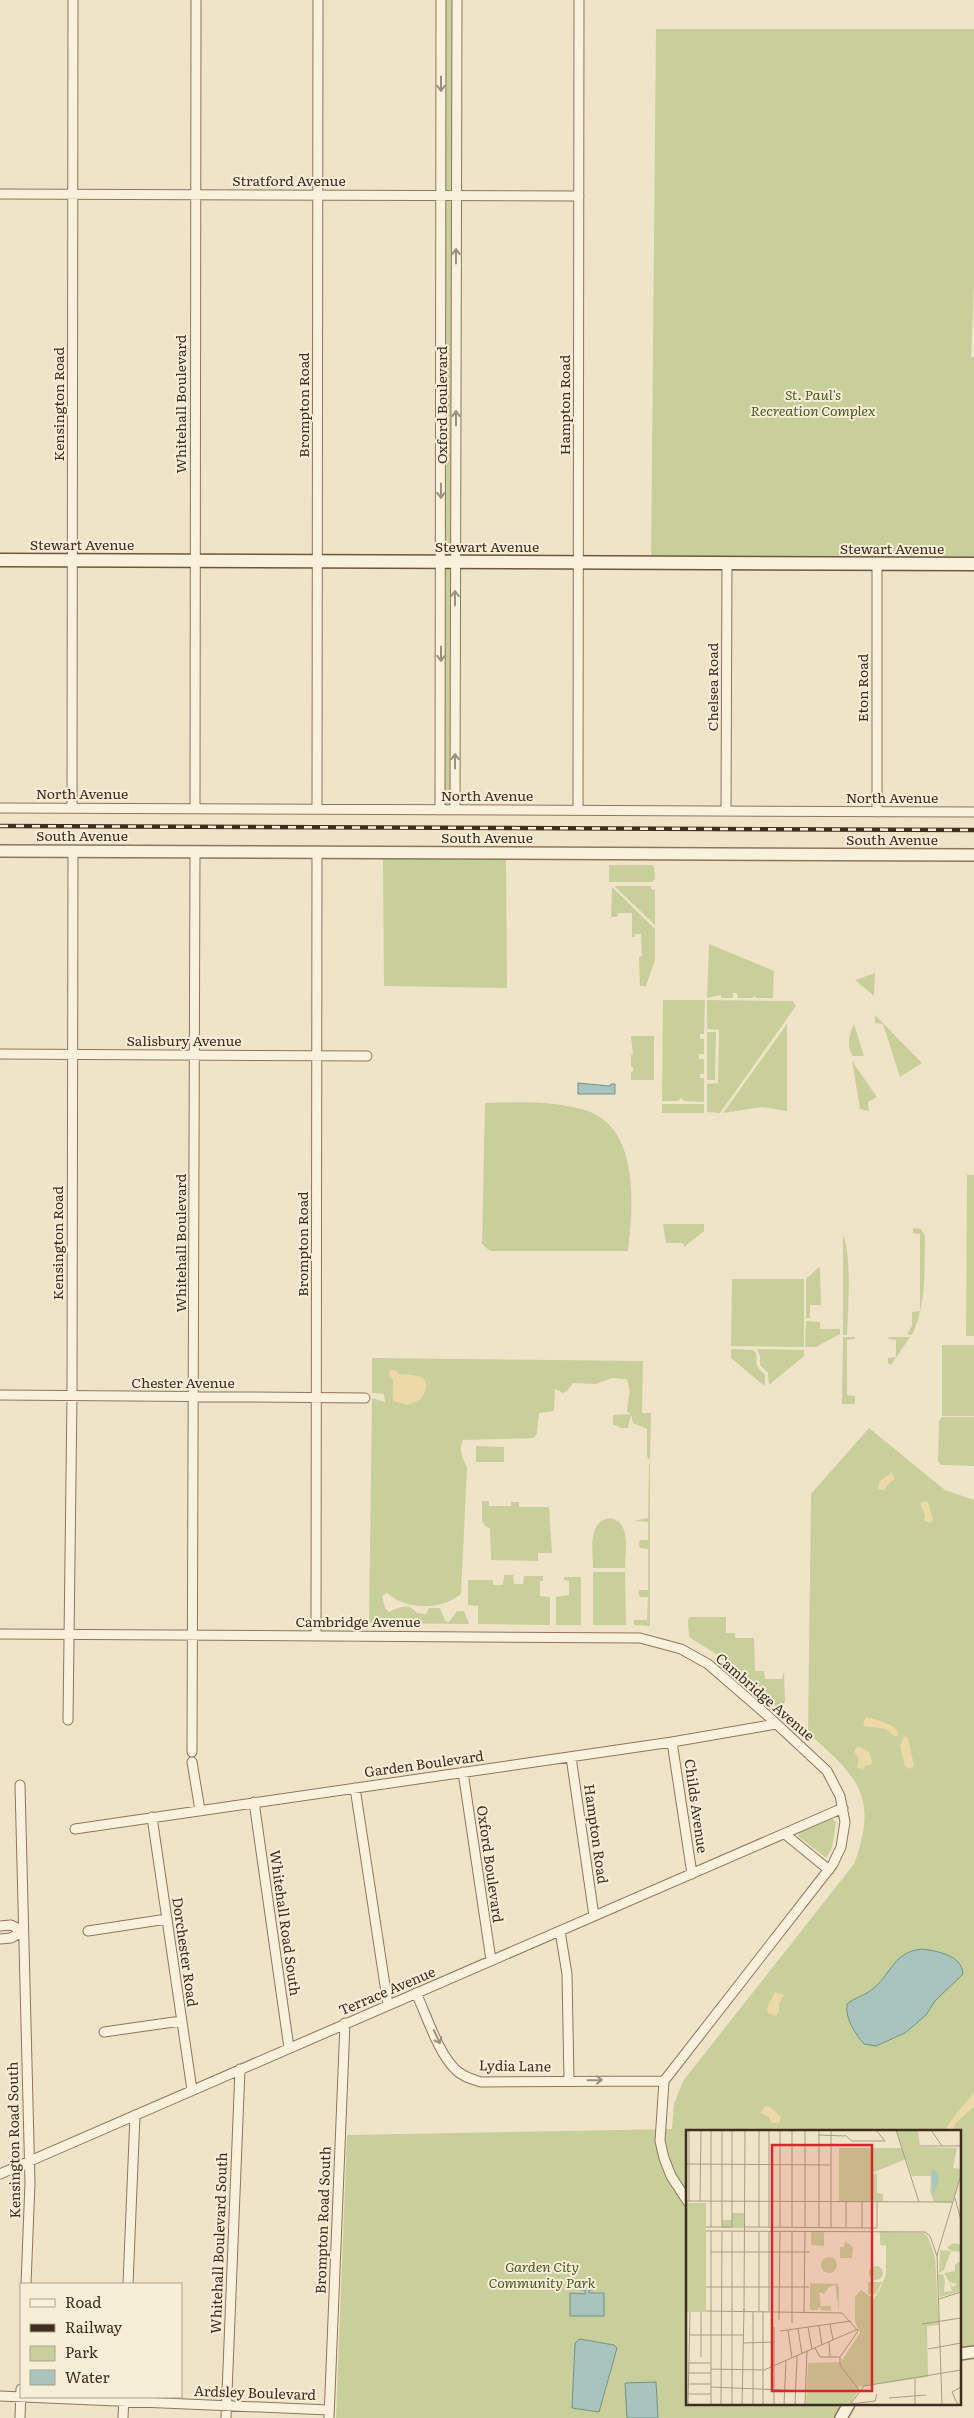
<svg xmlns="http://www.w3.org/2000/svg" width="974" height="2418" font-family="Literata,serif">
	<style>
		.green { fill: #c9cf9b }
		.sand { fill: #ecd9a5 }
		.water { fill: #a9c4bc; stroke: #6f938a }
		.lines { fill: none; stroke-linecap: round; stroke-linejoin: round }
		.minor-casing { stroke: #8d765c; stroke-width: 11 }
		.tertiary-casing { stroke: #8d765c; stroke-width: 14 }
		.secondary-casing { stroke: #6f573f; stroke-width: 15 }
		.minor { stroke: #faf1dc; stroke-width: 9 }
		.tertiary { stroke: #faf1dc; stroke-width: 11 }
		.secondary { stroke: #faf1dc; stroke-width: 12 }
		.rail-casing { stroke: #3d2e20; stroke-width: 4.5 }
		.rail { stroke: #f7eed8; stroke-width: 2.5; stroke-dasharray: 8; stroke-linecap: butt }
		.oneway { stroke: #9c907e }
		.labels { text-anchor: middle; stroke-width: 4; stroke-linejoin: round; paint-order: stroke }
		.street-label { font-size: 14px; fill: #3d2e20; stroke: #f7eed8 }
		.park-label { font-size: 14px; font-style: italic; fill: #4d5a26; stroke: #f7eed8 }
		.inset-road { fill: none; stroke: #a89b85; stroke-width: 1 }
		.view { fill: #d62828; fill-opacity: 0.15; stroke: #d62828; stroke-width: 2.5 }
		.inset-edge { fill: none; stroke: #3d2e20; stroke-width: 2.5 }
	</style>
	<rect width="100%" height="100%" fill="#f0e4c8"/>
	<path class="green" d="M442,0H455L454,808H442Z
		M656,29H974V286L971,357H974V564L651,563Z
		M383,858H506L507,988L384,986Z
		M609,865H651L654,866L655,879L652,882H609Z
		M614,886H651V889L655,890V925Z
		M612,887L655,929V960L646,986H640L639,957L642,956L641,934H635V937H632V913H618L617,917H611Z
		M709,944L774,971L773,998H756L755,996L752,998H738L737,993H733V998H721V995L707,998Z
		M875,973L874,996L855,980Z
		M663,1000H705L704,1034H700V1039H704V1054H699V1059H704V1074H700V1078H704V1102L684,1101L681,1098L678,1101H662Z
		M707,1000L793,1001L796,1006L720,1113L707,1112V1084L718,1083L719,1030L707,1029Z
		M875,1015L922,1063L900,1077L883,1024L875,1023Z
		M787,1024V1111L762,1107L723,1113Z
		M854,1024L864,1056H853C846,1046 849,1034 854,1024Z
		M707,1032H716L715,1080H707Z
		M631,1036H654V1080H631V1072L633,1071V1067H631V1055H633Z
		M852,1061L877,1097L868,1102L869,1111L860,1109Z
		M485,1103C518,1102 556,1100 588,1111C640,1130 633,1207 628,1251H490L482,1244Z
		M662,1104H704V1113H662Z
		M967,1175H974V1336H966Z
		M663,1224H704V1231L684,1247L683,1243H666Z
		M913,1228L921,1229L925,1236C924,1270 927,1304 912,1335L907,1334L912,1326V1312L920,1311V1234L913,1233Z
		M843,1235C852,1254 848,1311 847,1335H843Z
		M819,1267H820L821,1305H810V1318H806V1279Z
		M732,1279H804V1347L731,1346Z
		M806,1321L820,1322V1329H840V1334L816,1347H805Z
		M843,1337H855V1339L847,1340V1395L855,1396V1404H842Z
		M888,1337H910L891,1365L888,1363V1358L896,1357V1340L889,1339Z
		M942,1345H974V1416H942Z
		M731,1349L753,1350C759,1355 755,1358 757,1365C758,1369 763,1372 765,1375V1384L763,1385L731,1358Z
		M757,1349L804,1350V1356L769,1385L768,1373L760,1365V1356Z
		M372,1358L643,1361L642,1413H651L650,1461L647,1456V1429L633,1423L631,1415L628,1428H620L619,1426L613,1425V1415L631,1414L627,1412C627,1400 633,1390 626,1379L612,1378L596,1384L573,1383L567,1391L563,1393L555,1389L554,1411L539,1413L537,1433L534,1438L463,1440C459,1450 461,1457 467,1467L461,1594C440,1611 406,1610 387,1593L382,1596L385,1608L389,1612C399,1607 409,1602 417,1613L426,1614L429,1608H440L445,1621L449,1622L457,1611H464L469,1624L369,1623L372,1398L385,1402L384,1394L372,1393Z
		M942,1417H974V1466L941,1465L938,1462L939,1421Z
		M869,1428L945,1490L974,1500V2354L960,2356V2132H688V2404H848L840,2418H336L347,2135L672,2129L674,2104L683,2081L854,1864C879,1797 858,1777 808,1733L811,1494Z
		M476,1446L504,1447V1462H476Z
		M649,1464H650V1626L634,1625V1620H647L648,1597H640L638,1593L640,1590H648V1549L640,1548L639,1544L640,1540H648V1522L634,1521L648,1518Z
		M482,1501H489V1506H511V1502H519V1507H549L552,1553H538V1561L491,1560L490,1528L486,1527L482,1521Z
		M609,1518C632,1521 625,1551 625,1568H593C593,1550 587,1523 609,1518Z
		M593,1572H625L626,1625H593Z
		M504,1575H513L514,1584H523L524,1576H543V1581H540V1596L550,1597V1625L478,1624V1606L468,1605V1580H493V1585H503Z
		M564,1577H581V1625H556V1597L569,1595V1581L564,1580Z
		M690,1617H726V1633H735V1638H754L755,1671H764L765,1679H782L784,1671L785,1702L779,1709L716,1654L689,1637L688,1620Z
		M832,1819L836,1822L832,1848L826,1858L798,1836L800,1832Z"/>
	<path class="sand" d="M390,1370H395L399,1374C414,1375 437,1374 421,1399L408,1405L393,1401V1379L389,1375Z
		M892,1472L895,1479L889,1483L884,1490L878,1489L879,1482Z
		M923,1501L928,1502L933,1520L930,1523L924,1521L925,1515L920,1504Z
		M866,1717C877,1720 888,1722 897,1730L898,1736H894L886,1729L865,1726L863,1724Z
		M904,1736L908,1738L914,1766L910,1769L905,1766L900,1746Z
		M858,1746L869,1752L872,1761L871,1765H867L863,1769L857,1767L859,1759L854,1751Z
		M775,1992L784,1995L779,2004V2012L775,2016L768,2013L767,2008Z
		M974,2093V2106L955,2124L952,2132H947L946,2128C953,2117 965,2103 974,2093Z
		M765,2106L770,2107L781,2117L779,2123H772L769,2117L761,2113Z"/>
	<path class="water" d="M578,1083L610,1086L611,1084H615V1094H578Z
		M922,1949C937,1951 962,1955 963,1974L935,2001L926,2015L905,2033L876,2046L864,2044C855,2033 845,2019 847,2004C855,1997 867,1995 874,1988C893,1971 894,1952 922,1949Z
		M581,2281H594L593,2290H589V2293H604V2316H570V2293L585,2294V2290H581Z
		M580,2339L614,2345L617,2348L599,2412L572,2408L575,2343Z
		M656,2382L658,2418H627L625,2383Z"/>
	<g class="lines">
		<defs>
			<path id="minor" d="M0,194L579,196
				M0,808L974,812
				M72,808L73,0
				M195,808L196,0
				M317,809L318,0
				M440,810L441,0
				M455,810L457,0
				M578,810L579,0
				M726,811L727,563
				M877,812V564
				M0,1054L367,1056
				M0,1395L365,1398
				M0,1634L640,1638L681,1649L708,1664L768,1716L827,1771L840,1796L845,1822L841,1847L833,1864L664,2081L660,2141L664,2158L671,2176L688,2202
				M316,1636L317,852
				M68,1720L72,1396L73,851
				M672,1742L692,1874
				M192,1752L195,852
				M571,1757L594,1916
				M192,1762L200,1810
				M463,1772L491,1960
				M20,1785L30,2183L26,2284
				M355,1788L388,2005
				M254,1802L289,2048
				M152,1817L192,2090
				M75,1829L672,1742L776,1724
				M785,1834L829,1870
				M0,1926L11,1925L23,1931
				M88,1931L167,1919
				M560,1931L567,1974L569,2080
				M0,1939L11,1938L23,1931
				M416,1993C427,2016 438,2053 456,2070C463,2077 472,2079 481,2082L664,2081
				M104,2032L181,2021
				M0,2174L843,1808
				M128,2284L135,2115
				M0,2396L329,2410
				M20,2418L21,2389
				M123,2418L124,2397
				M226,2418L240,2069
				M329,2418L345,2023"/>
			<path id="tertiary" d="M0,851L974,855
				M960,2354L974,2352
				M841,2418L849,2404"/>
			<path id="secondary" d="M0,560L974,564"/>
		</defs>
		<use href="#minor" class="minor-casing"/>
		<use href="#tertiary" class="tertiary-casing"/>
		<use href="#secondary" class="secondary-casing"/>
		<use href="#minor" class="minor"/>
		<use href="#tertiary" class="tertiary"/>
		<use href="#secondary" class="secondary"/>
		<defs>
			<path id="rail" d="M0,826L974,830"/>
		</defs>
		<use href="#rail" class="rail-casing"/>
		<use href="#rail" class="rail"/>
	</g>
	<defs><path id="oneway-shaft" d="M-6 0H5M1.5-3L5.5 0L1.5 3" fill="none" stroke-width="1.6" stroke-linecap="round" stroke-linejoin="round" transform="scale(1.25)"/></defs>
	<g class="oneway">
		<use href="#oneway-shaft" transform="translate(441 84) rotate(90)"/>
		<use href="#oneway-shaft" transform="translate(456 256) rotate(-90)"/>
		<use href="#oneway-shaft" transform="translate(456 418) rotate(-90)"/>
		<use href="#oneway-shaft" transform="translate(441 491) rotate(90)"/>
		<use href="#oneway-shaft" transform="translate(455 598) rotate(-90)"/>
		<use href="#oneway-shaft" transform="translate(441 654) rotate(90)"/>
		<use href="#oneway-shaft" transform="translate(455 761) rotate(-90)"/>
		<use href="#oneway-shaft" transform="translate(437 2037) rotate(65)"/>
		<use href="#oneway-shaft" transform="translate(595 2080) rotate(-1)"/>
	</g>
	<g class="labels">
		<g class="street-label">
			<text x="289" y="186">Stratford Avenue</text>
			<text transform="translate(59 404) rotate(-90)" y="5">Kensington Road</text>
			<text transform="translate(181 404) rotate(-90)" y="5">Whitehall Boulevard</text>
			<text transform="translate(304 405) rotate(-90)" y="5">Brompton Road</text>
			<text transform="translate(442 405) rotate(-90)" y="5">Oxford Boulevard</text>
			<text transform="translate(565 405) rotate(-90)" y="5">Hampton Road</text>
			<text x="82" y="550">Stewart Avenue</text>
			<text x="487" y="552">Stewart Avenue</text>
			<text x="892" y="554">Stewart Avenue</text>
			<text transform="translate(713 687) rotate(-90)" y="5">Chelsea Road</text>
			<text transform="translate(863 688) rotate(-90)" y="5">Eton Road</text>
			<text x="82" y="799">North Avenue</text>
			<text x="487" y="801">North Avenue</text>
			<text x="892" y="803">North Avenue</text>
			<text x="82" y="841">South Avenue</text>
			<text x="487" y="843">South Avenue</text>
			<text x="892" y="845">South Avenue</text>
			<text x="184" y="1046">Salisbury Avenue</text>
			<text transform="translate(58 1243) rotate(-90)" y="5">Kensington Road</text>
			<text transform="translate(181 1243) rotate(-90)" y="5">Whitehall Boulevard</text>
			<text transform="translate(303 1244) rotate(-90)" y="5">Brompton Road</text>
			<text x="183" y="1388">Chester Avenue</text>
			<text x="358" y="1627">Cambridge Avenue</text>
			<text transform="translate(765 1697) rotate(41)" y="5">Cambridge Avenue</text>
			<text transform="translate(424 1764) rotate(-8)" y="5">Garden Boulevard</text>
			<text transform="translate(696 1806) rotate(82)" y="5">Childs Avenue</text>
			<text transform="translate(596 1834) rotate(82)" y="5">Hampton Road</text>
			<text transform="translate(490 1864) rotate(82)" y="5">Oxford Boulevard</text>
			<text transform="translate(285 1923) rotate(82)" y="5">Whitehall Road South</text>
			<text transform="translate(185 1952) rotate(82)" y="5">Dorchester Road</text>
			<text transform="translate(387 1991) rotate(-23)" y="5">Terrace Avenue</text>
			<text transform="translate(515 2066) rotate(1)" y="5">Lydia Lane</text>
			<text transform="translate(14 2140) rotate(-91)" y="5">Kensington Road South</text>
			<text transform="translate(323 2220) rotate(-88)" y="5">Brompton Road South</text>
			<text transform="translate(219 2243) rotate(-88)" y="5">Whitehall Boulevard South</text>
			<text transform="translate(255 2393) rotate(2)" y="5">Ardsley Boulevard</text>
		</g>
		<g class="park-label">
			<text x="813" y="400">St. Paul's<tspan x="813" dy="16">Recreation Complex</tspan></text>
			<text x="542" y="2272">Garden City<tspan x="542" dy="16">Community Park</tspan></text>
		</g>
	</g>
	<g transform="translate(686 2130)">
		<rect width="275" height="275" fill="#f0e4c8"/>
		<path d="M210,0H232L234,17L271,18L267,38L275,39V45L266,73L248,72L244,62L245,46H226ZM153,18H216L220,29L186,43L191,44V63L197,64V72H153ZM0,73H20V182H0ZM46,83H58L59,98H36V90H46ZM125,102H138V116L125,115ZM194,102L238,103L242,107L249,127L253,195L241,196L242,247L171,257L173,260L164,275H120L122,233L155,232L174,203L169,192V167L175,160L188,169L194,159L200,144V116L194,115ZM159,111L167,117L166,128H154V117H158ZM268,113L275,115V122L265,121L258,140L253,143L254,120L265,121L261,117ZM135 135a8 8 0 1 1 16 0a8 8 0 1 1-16 0ZM275,130V161L254,167L252,145L257,144L259,151L258,162L266,161L263,153L267,157L271,154L263,152L258,143L269,141V135ZM183 143a7 7 0 1 1 14 0a7 7 0 1 1-14 0ZM182,152H196L190,164H182ZM124,153L152,154L153,159V181L149,155L143,157L138,164L133,162L135,176H145V181L135,180L134,177L131,179L134,180H124Z" fill="#c9cf9b"/>
		<path d="M249,40L253,49L247,66L245,41Z" fill="#a9c4bc"/>
		<path class="inset-road" d="M210,0L233,72M245,0L256,16M132,5L159,6M159,5L166,11H199L190,0M234,16H275M0,34L145,35M269,68L275,90M0,71L266,72M3,71V0M14,71L15,0M20,97H46V0M25,97V0M36,97V0M59,97L191,98V72M73,97V0M83,97V0M94,97V0M106,97V0M119,97V0M133,97V0M145,97V0M160,97V72M176,98V72M20,101L239,102L244,106L251,126M25,122H124M20,157H123M253,169L275,162M20,181L156,183L172,201L154,227V235L173,260M58,181L59,0M73,181V102M83,181V102M4,182L2,275H25V101M118,182L119,102M93,190L94,102M106,193V102M144,194L147,210M236,194L275,188M133,196L136,215M122,197L126,219M112,199L116,224M102,200L106,228M94,201L165,191M4,205H57M143,212L144,227M57,213L89,212M129,218L134,227H154M242,219L275,213M15,227V182M2,233H25M25,239L78,240L172,199M2,243H25M2,254H25M25,257L120,261M2,264H25M203,268L240,265M165,274L189,271L191,264M35,275L36,102M46,275V102M56,275L58,179M67,275V181M77,275V181M88,275V197M98,275L100,231M109,275L111,226M119,275L121,221M164,275L178,256L275,240M229,275V249M256,275L251,125L275,45M272,275L266,262L275,257"/>
		<path class="view" d="M86,15H186V261H86Z"/>
		<rect width="275" height="275" class="inset-edge"/>
	</g>
	<rect x="20" y="2283" width="162" height="115" fill="#f7eed8" stroke="#ada18e"/>
	<rect x="30" y="2299" width="25" height="8" fill="#faf1dc" stroke="#ada18e"/>
	<text x="65" y="2308" font-size="15" fill="#3d2e20">Road</text>
	<rect x="30" y="2324" width="25" height="8" fill="#3d2e20" stroke="#ada18e"/>
	<text x="65" y="2333" font-size="15" fill="#3d2e20">Railway</text>
	<rect x="30" y="2346" width="25" height="15" fill="#c9cf9b" stroke="#ada18e"/>
	<text x="65" y="2358" font-size="15" fill="#3d2e20">Park</text>
	<rect x="30" y="2370" width="25" height="15" fill="#a9c4bc" stroke="#ada18e"/>
	<text x="65" y="2383" font-size="15" fill="#3d2e20">Water</text>
</svg>
